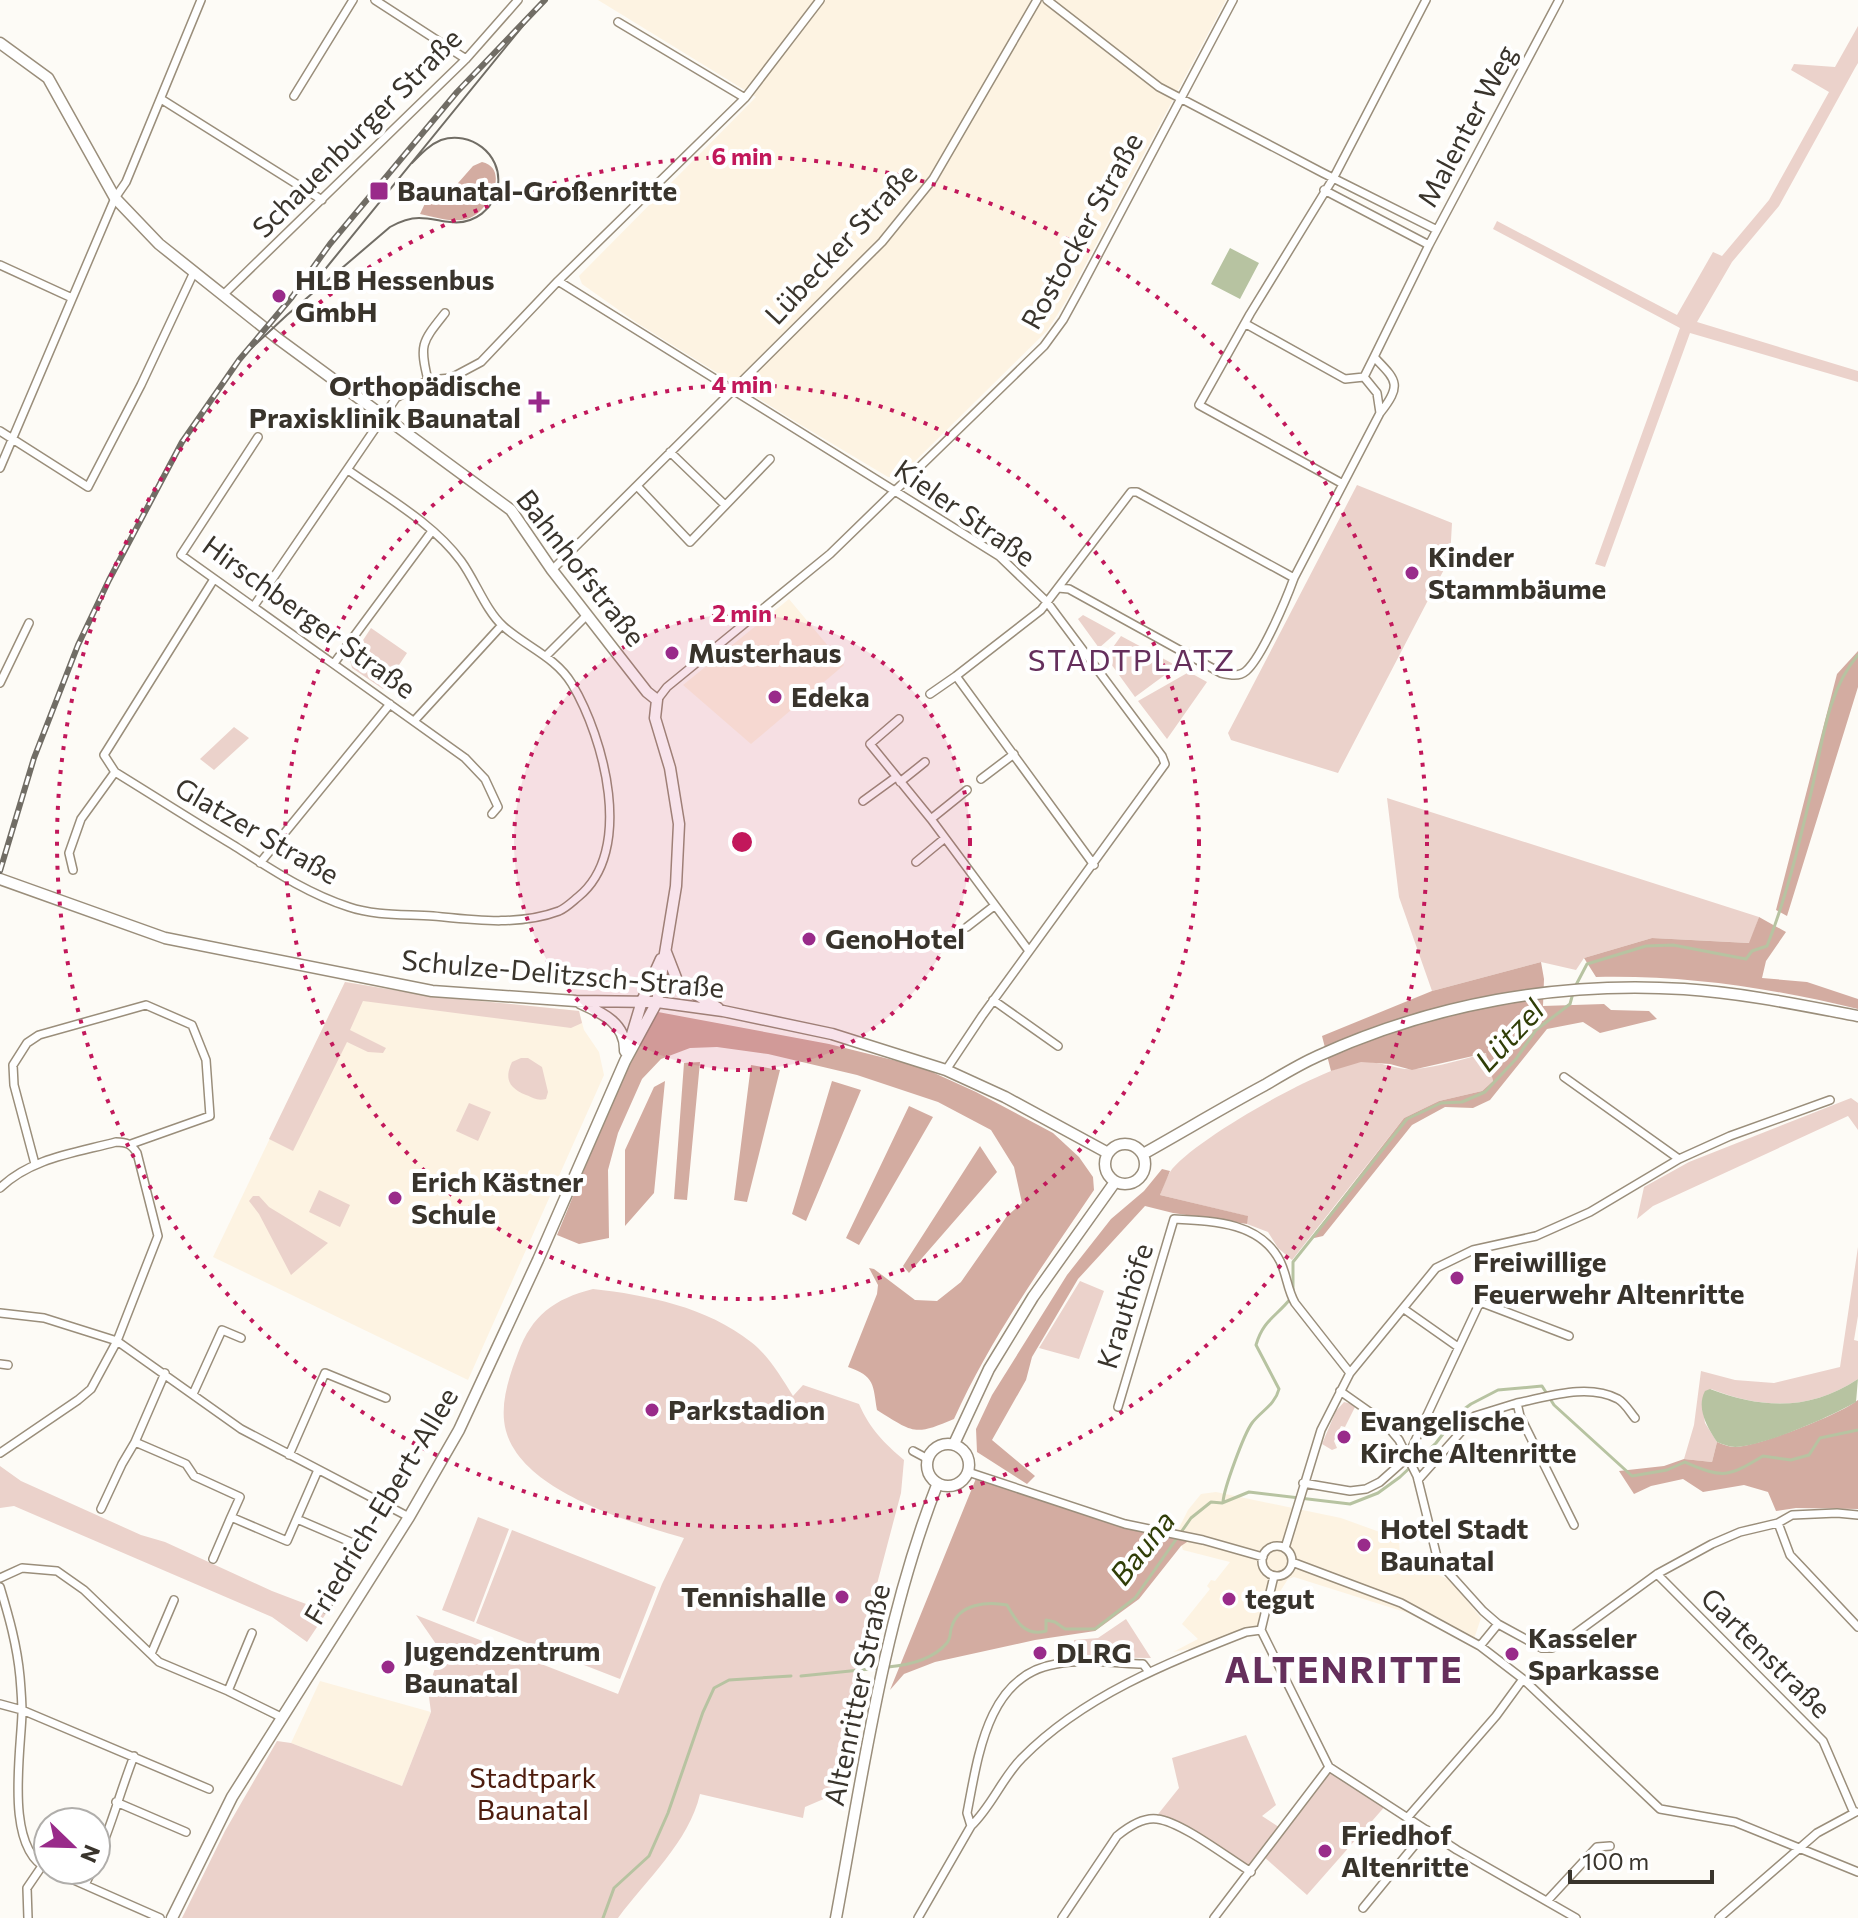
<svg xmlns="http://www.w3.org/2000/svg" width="1858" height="1918" font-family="Commissioner,sans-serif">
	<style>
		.built { fill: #fdf3e2 }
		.green { fill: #ebd2cb }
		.forest { fill: #d3aca1 }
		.water { fill: #b7c3a1 }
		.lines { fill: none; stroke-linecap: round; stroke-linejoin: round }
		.stream { stroke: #b7c3a1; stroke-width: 3 }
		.street-casing { stroke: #9a8e7b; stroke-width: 10 }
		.secondary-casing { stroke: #9a8e7b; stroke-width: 13 }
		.street { stroke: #fff; stroke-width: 7 }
		.secondary { stroke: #fff; stroke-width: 10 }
		.tram { stroke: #716d65; stroke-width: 2 }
		.rail-casing { stroke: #716d65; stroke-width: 6 }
		.rail { stroke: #fff; stroke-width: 3; stroke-dasharray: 9; stroke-linecap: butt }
		.ring { fill: none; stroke: #c2185b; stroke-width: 4; stroke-dasharray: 4 8 }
		.poi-dot { fill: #992b8a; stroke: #fff; stroke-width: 3 }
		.labels { text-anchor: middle; stroke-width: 8; stroke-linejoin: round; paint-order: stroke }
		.street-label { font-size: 28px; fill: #39342c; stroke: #fff }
		.poi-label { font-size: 28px; font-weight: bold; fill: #39342c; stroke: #fff; text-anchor: start }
		.park-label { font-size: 28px; fill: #4e1d0e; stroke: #fff }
		.neighbourhood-label { font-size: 30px; letter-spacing: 2px; fill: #652f5c; stroke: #fff }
		.water-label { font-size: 30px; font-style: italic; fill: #303e07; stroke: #fff }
		.district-label { font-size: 36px; font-weight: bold; letter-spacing: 2px; fill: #652f5c; stroke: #fff }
		.centre { fill: #c2185b; stroke: #fff; stroke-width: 4 }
		.ring-label { font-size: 24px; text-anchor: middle; font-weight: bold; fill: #c2185b; stroke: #fff; stroke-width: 8; stroke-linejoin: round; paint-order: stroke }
	</style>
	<rect width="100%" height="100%" fill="#fdfbf6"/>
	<path class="built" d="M598,0H1226L1066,301L1047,331L898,478L888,477L796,422L637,323L582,284L579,276L756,97Z
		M789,599L844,665L751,744L683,685Z
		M345,982L430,996L579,1011L584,1030L599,1052L604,1075L468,1380L213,1257Z
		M1216,1492L1341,1518L1399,1539L1400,1558L1450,1580L1481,1618L1474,1639L1470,1645L1408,1613L1294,1577L1288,1579L1256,1629L1214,1644L1173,1652L1198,1639L1182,1624L1210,1589L1207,1586L1211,1580L1215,1581L1230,1562L1183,1550L1177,1532L1188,1510L1201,1494Z
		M320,1681L431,1712L402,1786L291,1743Z"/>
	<path class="green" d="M1858,26V63L1855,68L1779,206L1732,262L1697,322L1858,371V382L1690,333L1605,567L1595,564L1680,328L1493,229L1497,221L1677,315L1713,252L1722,256L1769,200L1829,92L1791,70L1794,64L1835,67Z
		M1357,485L1452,523L1450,558L1338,773L1231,740L1228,733Z
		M1083,615L1116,633L1099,648L1078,619Z
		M371,628L407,653L383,689L352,668L350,660Z
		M1121,636L1177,666L1135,697L1106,657Z
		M1189,672L1207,682L1167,739L1138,701Z
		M234,727L249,738L214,770L200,759Z
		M1387,798L1759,917L1750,943L1652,938L1584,958L1576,970L1541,962L1432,991L1399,897Z
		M345,982L430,996L579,1011L582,1023L571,1028L363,1001L350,1030L386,1048L383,1053L368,1052L347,1042L293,1151L269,1139Z
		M1487,1053L1493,1081L1482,1091L1439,1101L1404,1118L1292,1260L1278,1248L1268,1232L1247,1224V1216L1160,1195C1163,1187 1166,1178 1170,1172C1191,1141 1322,1067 1360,1062C1379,1060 1397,1071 1415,1069C1438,1067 1463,1059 1487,1053Z
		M521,1058H528L542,1067L548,1092L546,1099C537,1101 534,1098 526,1095C509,1088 504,1079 512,1062Z
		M1851,1098L1858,1103V1130L1848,1116L1653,1206L1637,1219L1644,1187L1689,1162Z
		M469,1103L491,1112L478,1141L456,1131Z
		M319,1190L350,1205L340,1227L309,1212Z
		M253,1196H259L269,1207L328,1243L291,1275L259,1214L249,1201Z
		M1858,1247V1316L1854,1340L1858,1341V1379C1810,1411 1763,1409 1711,1389L1702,1405L1705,1423L1717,1442L1712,1462L1684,1459L1694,1425L1701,1371L1735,1380L1774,1383L1840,1367Z
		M1080,1281L1104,1291L1079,1359L1039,1348Z
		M593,1289C647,1295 707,1307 751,1342C769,1356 781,1377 793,1396L803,1385L859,1404C870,1429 884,1443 904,1460L901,1493L858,1656L856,1684L833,1795L805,1807L803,1818L700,1794C689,1842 646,1880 618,1918H182L225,1831L277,1741L291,1743L402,1786L431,1712L428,1690L436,1665V1644L416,1615L618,1694L662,1584L684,1538C630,1522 523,1492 506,1431C499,1405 509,1377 518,1353C532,1315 554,1299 593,1289Z
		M1344,1402L1356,1405L1345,1427L1341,1426L1334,1441L1337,1448L1332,1450L1322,1444L1336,1411Z
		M0,1466L21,1481L141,1535L165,1542L272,1591L327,1612L307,1642L272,1617L14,1506L0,1508Z
		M478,1517L509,1529L474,1622L442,1610Z
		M512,1530L656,1587L620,1679L476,1623Z
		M1126,1619L1151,1658L1078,1657L1074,1640L1098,1638Z
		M1246,1735L1276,1805L1262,1816L1282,1829L1329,1767L1387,1804L1307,1895L1263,1856L1251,1872L1178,1826L1155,1818L1179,1788L1172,1758Z"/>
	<path class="forest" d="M482,162C510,168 490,210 470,218C454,224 436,217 420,214L428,197L451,191L473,166Z
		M1858,651V687L1787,916L1776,910L1837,674Z
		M1759,917L1786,932L1766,961L1762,978L1807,982L1858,999V1009C1771,988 1686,975 1596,977L1584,958L1652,938L1749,943Z
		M1541,962L1544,979L1543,1006L1604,1004L1611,1010L1649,1011L1657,1019L1600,1033L1583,1022L1547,1029L1490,1100L1473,1108L1445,1107L1412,1125L1323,1236L1310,1239L1404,1118L1439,1101L1482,1091L1493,1081L1486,1053L1412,1070L1390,1064L1361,1062L1331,1071L1322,1036L1432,991Z
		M658,1012L829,1044L921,1067L976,1092L1053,1133L1079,1157L1093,1177L1094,1190C1044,1264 991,1337 954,1419C914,1436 914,1433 877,1410C873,1385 875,1376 848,1367L877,1294L878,1285L869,1268L874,1269L915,1300L937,1301L961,1282L1007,1216L1022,1203L1014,1167L991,1130L938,1102L857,1075L768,1054L717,1047L690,1048L661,1059L642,1079L618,1133L608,1170L609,1238L579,1244L557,1235L623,1076L644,1034Z
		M700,1062L687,1200L674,1199L684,1063Z
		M751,1065L780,1070L747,1202L734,1200Z
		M665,1081L654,1193L625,1226V1150L654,1087Z
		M832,1081L861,1090L806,1221L792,1214Z
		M909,1106L933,1117L859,1245L846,1238Z
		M980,1146L997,1172L909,1273L903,1266Z
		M1162,1169L1170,1171L1160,1195L1248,1216L1247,1224L1173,1213L1145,1206L1078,1279L1032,1357L1026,1380L992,1440L1035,1476L1027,1484L977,1452L976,1429L992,1395L1067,1275L1111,1219L1144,1191Z
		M1858,1400V1509L1796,1508L1776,1511L1768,1492L1744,1485L1703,1492L1683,1479L1651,1486L1634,1494L1619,1471L1664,1466L1684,1459L1712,1462L1717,1442C1722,1444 1729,1447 1735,1447C1759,1446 1839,1415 1858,1400Z
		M977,1476L1125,1524L1193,1538L1181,1546L1139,1599L1095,1631L1035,1640L935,1662L904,1674L890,1690Z"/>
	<path class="water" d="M1230,248L1259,263L1240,299L1211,284Z
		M1858,1379L1856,1402C1830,1417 1764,1446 1735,1447C1730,1447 1722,1444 1717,1442C1707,1427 1696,1408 1705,1391L1710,1389C1763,1409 1810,1411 1858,1379Z"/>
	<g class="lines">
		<path class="stream" d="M1576,985L1587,964L1646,946L1673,945L1746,959L1752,951L1767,946C1787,896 1799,844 1811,793C1822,747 1826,692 1858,655
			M1293,1291V1262L1407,1119L1441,1103L1462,1102L1485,1092L1516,1059L1536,1030L1570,1004L1573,993
			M1223,1502C1224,1488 1244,1434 1252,1423C1261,1411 1275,1405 1279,1389L1256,1345C1263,1320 1276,1317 1291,1298
			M888,1667C909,1665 932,1660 946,1644C952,1638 949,1633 952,1626C959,1604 987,1601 1007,1605C1016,1621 1025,1637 1046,1631V1620L1055,1622L1065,1629H1095L1135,1598L1191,1518L1211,1502L1222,1503L1249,1492L1350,1504L1378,1493L1400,1477L1436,1443L1460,1412L1471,1404L1498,1390L1542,1386L1554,1405L1632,1476L1667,1470L1685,1462C1724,1479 1728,1477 1763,1456L1791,1460L1809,1455L1820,1438L1858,1430
			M801,1676L880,1668
			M603,1918L614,1888L649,1856L668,1813L703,1712L714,1688L729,1680L791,1676"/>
		<defs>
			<path id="street" d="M375,0L466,59
				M1047,0L1159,87L1323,173L1437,230
				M618,22L745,98
				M294,96L353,0
				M161,99L322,200
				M1324,190L1429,245
				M0,265L72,298
				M558,281L999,556L1047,602L1162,756L1165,764L982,1016L946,1070
				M223,295L466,59L518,0
				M1246,324L1345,379L1364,377
				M1374,357L1429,245L1559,0
				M428,380C419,344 422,342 445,313
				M0,431L88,487L141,385L194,272
				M258,437L181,555L465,758L485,779L498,807L492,814
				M670,452L725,505
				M0,468L115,198L126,182L201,0
				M1343,484L1199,405L1250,314L1334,177L1426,0
				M637,486L690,542L770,459
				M552,570L882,242L933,179L1037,0
				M1058,588L1069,589L1221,673C1230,675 1239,677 1246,671C1262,657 1286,600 1294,578L1380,413C1403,384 1396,380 1374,357L1364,377L1377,393L1380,413
				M254,606L396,398L428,380L451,378L481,362L558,281L745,98L820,0
				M546,656L587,615
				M335,662L432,531
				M0,683L29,623
				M930,694L956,676
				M657,700L667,687L830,554L1044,346L1063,320L1080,289L1233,0
				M899,719L870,744L931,819L1029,951
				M415,720L502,625
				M115,772C154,796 193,821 233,845C271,869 306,893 349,907C375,916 407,914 433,916C474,920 519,926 559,911C566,908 572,902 578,897C635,851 604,738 572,684C556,657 525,646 503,626C486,611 475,580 461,561C433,523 386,497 348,470
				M981,779L1014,754
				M900,782L925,762
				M863,801L896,777
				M931,819L967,790
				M916,862L945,838
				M260,863L390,704
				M1094,865L956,676L1041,610L1131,492H1137L1294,578
				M73,870L69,853L81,819L115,772L104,755L214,579
				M967,927L994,906
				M993,1000L1058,1046
				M1564,1077L1679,1159
				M35,1164L14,1085L13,1065L27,1043L39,1035L146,1005L192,1025L206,1060L210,1116L131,1144
				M0,1188C31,1158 75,1153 116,1142C127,1142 131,1144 137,1153L158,1236L117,1341L91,1389L78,1400L0,1453
				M1404,1309L1458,1347
				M0,1313L44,1318L117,1341L241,1429L409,1517
				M0,1364L8,1365
				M165,1373L135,1442L186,1464L194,1476L240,1497L231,1517L287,1541L318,1470
				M1340,1391L1384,1422L1399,1440L1417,1476L1438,1561L1483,1611L1498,1624L1542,1648H1552L1561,1644L1657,1574L1712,1544L1740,1532L1778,1523L1792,1515L1837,1513L1858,1515
				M193,1394L222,1330L241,1338
				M1517,1403C1548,1397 1587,1383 1618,1399C1625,1403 1630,1412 1635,1418
				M1118,1407L1174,1219C1213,1221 1260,1222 1280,1261C1287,1275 1287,1289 1295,1303L1350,1373
				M913,1451L928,1459
				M289,1455L325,1373L386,1398
				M968,1472L1125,1524L1203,1540L1263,1557
				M1418,1480L1475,1416L1517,1403L1520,1416L1574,1525
				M1303,1483L1350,1491L1366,1489L1380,1482L1407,1458L1480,1302L1569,1336
				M101,1509L122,1464L135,1442
				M297,1519L362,1547
				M1778,1523L1790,1555L1858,1627
				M1262 1561a15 15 0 1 1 30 0a15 15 0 1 1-30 0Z
				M1285,1548L1321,1430L1350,1373L1436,1268L1473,1250L1536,1236L1590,1212L1679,1159L1730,1136L1830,1100
				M213,1559L231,1517
				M1292,1562L1401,1603L1480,1646L1523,1679L1660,1809L1735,1822L1858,1872
				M1657,1574L1823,1741L1854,1813
				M0,1578L22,1568L57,1571L84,1590L159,1662L228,1691L281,1717
				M0,1587C9,1617 17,1645 20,1677C21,1689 22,1701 22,1713C21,1752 4,1849 48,1869
				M326,1609L354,1543
				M1261,1630L1329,1767L1457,1850L1576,1918
				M1261,1630L1274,1576
				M1480,1646L1498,1624
				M151,1654L174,1600
				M228,1691L252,1633
				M0,1704L22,1710L209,1789
				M116,1802L186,1832
				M1408,1817L1496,1716L1523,1679
				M971,1826L967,1813C978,1757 987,1675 1056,1664C1084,1659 1115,1663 1143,1664L1149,1672
				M96,1861C111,1827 120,1792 134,1756
				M51,1870L160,1918
				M85,1885L92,1870
				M1547,1901L1597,1847L1610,1846
				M1363,1908L1427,1830
				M28,1918L27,1888L42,1866
				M918,1918L971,1826C992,1806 1002,1778 1022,1758C1083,1696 1167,1663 1246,1632L1261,1630
				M1062,1918L1117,1836C1128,1827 1143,1817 1157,1819C1182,1822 1228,1858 1251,1872
				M1214,1918L1329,1767
				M1719,1918L1817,1833L1856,1812"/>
			<path id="secondary" d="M0,43L48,78L115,198L159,244L277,338L511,510L552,570L647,692L657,700L655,718L670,768L679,824L676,886L657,1002L625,1061L538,1260L459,1430L409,1517L232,1797L172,1918
				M0,879L165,938L432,991L576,1001L657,1002L723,1011L832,1034L946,1070L1005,1097L1108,1153
				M666,952L678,983L718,1008
				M580,1003C602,1013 626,1023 625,1051
				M630,1041L642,1001L661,959
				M1105 1164a20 20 0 1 1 40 0a20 20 0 1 1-40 0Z
				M1143,1154C1184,1131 1224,1107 1265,1085C1282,1075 1300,1064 1318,1056C1432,1004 1559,981 1684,989C1743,993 1800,1005 1858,1016
				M954,1444L989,1369L1033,1297L1115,1182
				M927 1465a21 21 0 1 1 42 0a21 21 0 1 1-42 0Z
				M836,1918C863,1773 883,1623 937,1485"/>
		</defs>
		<use href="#street" class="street-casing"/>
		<use href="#secondary" class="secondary-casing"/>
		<use href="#street" class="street"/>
		<use href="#secondary" class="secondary"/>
		<path class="tram" d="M318,278L535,11
			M239,360L287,315L390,227C399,222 409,218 419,218C430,218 440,221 450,222C474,225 495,209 498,185C502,154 470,130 441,140C429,145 421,154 412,163"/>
		<defs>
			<path id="rail" d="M0,871L34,758L78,645L109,580L182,442L239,360L292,297L330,244L457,92L545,0"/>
		</defs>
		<use href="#rail" class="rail-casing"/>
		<use href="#rail" class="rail"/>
	</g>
	<circle cx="742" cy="842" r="228" fill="#c2185b" fill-opacity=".12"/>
	<g class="ring">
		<circle cx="742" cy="842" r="228"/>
		<circle cx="742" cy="842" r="457"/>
		<circle cx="742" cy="842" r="685"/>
	</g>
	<g class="poi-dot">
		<rect x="369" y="181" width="20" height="20" rx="4"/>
		<circle cx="279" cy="296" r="8"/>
		<path d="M535 390h8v8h8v8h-8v8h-8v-8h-8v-8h8z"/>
		<circle cx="1412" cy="573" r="8"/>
		<circle cx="672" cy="653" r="8"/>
		<circle cx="775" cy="697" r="8"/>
		<circle cx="809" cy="939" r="8"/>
		<circle cx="395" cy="1198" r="8"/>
		<circle cx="1457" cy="1278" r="8"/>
		<circle cx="652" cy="1410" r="8"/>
		<circle cx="1344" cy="1437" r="8"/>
		<circle cx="1364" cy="1545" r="8"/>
		<circle cx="842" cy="1597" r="8"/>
		<circle cx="1229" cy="1599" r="8"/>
		<circle cx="1040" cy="1653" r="8"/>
		<circle cx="1512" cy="1654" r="8"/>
		<circle cx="388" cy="1667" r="8"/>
		<circle cx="1325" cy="1851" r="8"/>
	</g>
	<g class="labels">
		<g class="street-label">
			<text transform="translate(1467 126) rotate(-62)" y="10">Malenter Weg</text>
			<text transform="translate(357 133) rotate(-45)" y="10">Schauenburger Straße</text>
			<text transform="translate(1082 231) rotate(-61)" y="10">Rostocker Straße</text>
			<text transform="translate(841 244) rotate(-47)" y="10">Lübecker Straße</text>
			<text transform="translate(965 513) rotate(35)" y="10">Kieler Straße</text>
			<text transform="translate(581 568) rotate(52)" y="10">Bahnhofstraße</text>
			<text transform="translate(309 617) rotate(36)" y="10">Hirschberger Straße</text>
			<text transform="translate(257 831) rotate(30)" y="10">Glatzer Straße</text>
			<text transform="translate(563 974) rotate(5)" y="10">Schulze-Delitzsch-Straße</text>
			<text transform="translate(1125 1306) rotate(-73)" y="10">Krauthöfe</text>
			<text transform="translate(381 1506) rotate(-59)" y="10">Friedrich-Ebert-Allee</text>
			<text transform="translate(1766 1653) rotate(45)" y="10">Gartenstraße</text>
			<text transform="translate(857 1695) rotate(-78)" y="10">Altenritter Straße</text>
		</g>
		<g class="poi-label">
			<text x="397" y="201">Baunatal-Großenritte</text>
			<text x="295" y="290">HLB Hessenbus<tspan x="295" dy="32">GmbH</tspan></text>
			<text x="521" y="396" text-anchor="end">Orthopädische<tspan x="521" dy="32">Praxisklinik Baunatal</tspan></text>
			<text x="1428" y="567">Kinder<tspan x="1428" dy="32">Stammbäume</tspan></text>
			<text x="688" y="663">Musterhaus</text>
			<text x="791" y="707">Edeka</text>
			<text x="825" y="949">GenoHotel</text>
			<text x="411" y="1192">Erich Kästner<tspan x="411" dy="32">Schule</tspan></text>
			<text x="1473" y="1272">Freiwillige<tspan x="1473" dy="32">Feuerwehr Altenritte</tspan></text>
			<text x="668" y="1420">Parkstadion</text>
			<text x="1360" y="1431">Evangelische<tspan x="1360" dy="32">Kirche Altenritte</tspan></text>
			<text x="1380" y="1539">Hotel Stadt<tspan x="1380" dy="32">Baunatal</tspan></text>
			<text x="826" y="1607" text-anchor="end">Tennishalle</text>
			<text x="1245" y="1609">tegut</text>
			<text x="1528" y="1648">Kasseler<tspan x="1528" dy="32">Sparkasse</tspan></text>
			<text x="404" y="1661">Jugendzentrum<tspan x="404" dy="32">Baunatal</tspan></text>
			<text x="1056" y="1663">DLRG</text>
			<text x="1341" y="1845">Friedhof<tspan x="1341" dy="32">Altenritte</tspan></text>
		</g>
		<g class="park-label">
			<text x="533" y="1788">Stadtpark<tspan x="533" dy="32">Baunatal</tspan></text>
		</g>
		<g class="neighbourhood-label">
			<text x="1132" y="671">STADTPLATZ</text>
		</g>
		<g class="water-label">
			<text transform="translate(1510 1036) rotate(-47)" y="10">Lützel</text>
			<text transform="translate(1143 1548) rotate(-52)" y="10">Bauna</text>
		</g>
		<g class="district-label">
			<text x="1344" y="1683">ALTENRITTE</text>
		</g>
	</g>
	<circle cx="742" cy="842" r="12" class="centre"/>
	<g class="ring-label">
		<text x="742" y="165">6 min</text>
		<text x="742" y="393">4 min</text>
		<text x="742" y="622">2 min</text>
	</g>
	<g transform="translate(72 1846) rotate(113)"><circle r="38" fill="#ffffff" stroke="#b0aeab" stroke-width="2"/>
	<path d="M0-6L14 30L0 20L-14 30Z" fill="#992b8a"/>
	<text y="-12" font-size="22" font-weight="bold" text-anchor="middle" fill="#39342c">N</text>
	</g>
	<path d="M1570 1870v12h142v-12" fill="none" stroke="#39342c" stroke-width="4"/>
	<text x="1582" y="1870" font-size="24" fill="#39342c" stroke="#ffffff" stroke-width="6" paint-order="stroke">100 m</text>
</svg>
